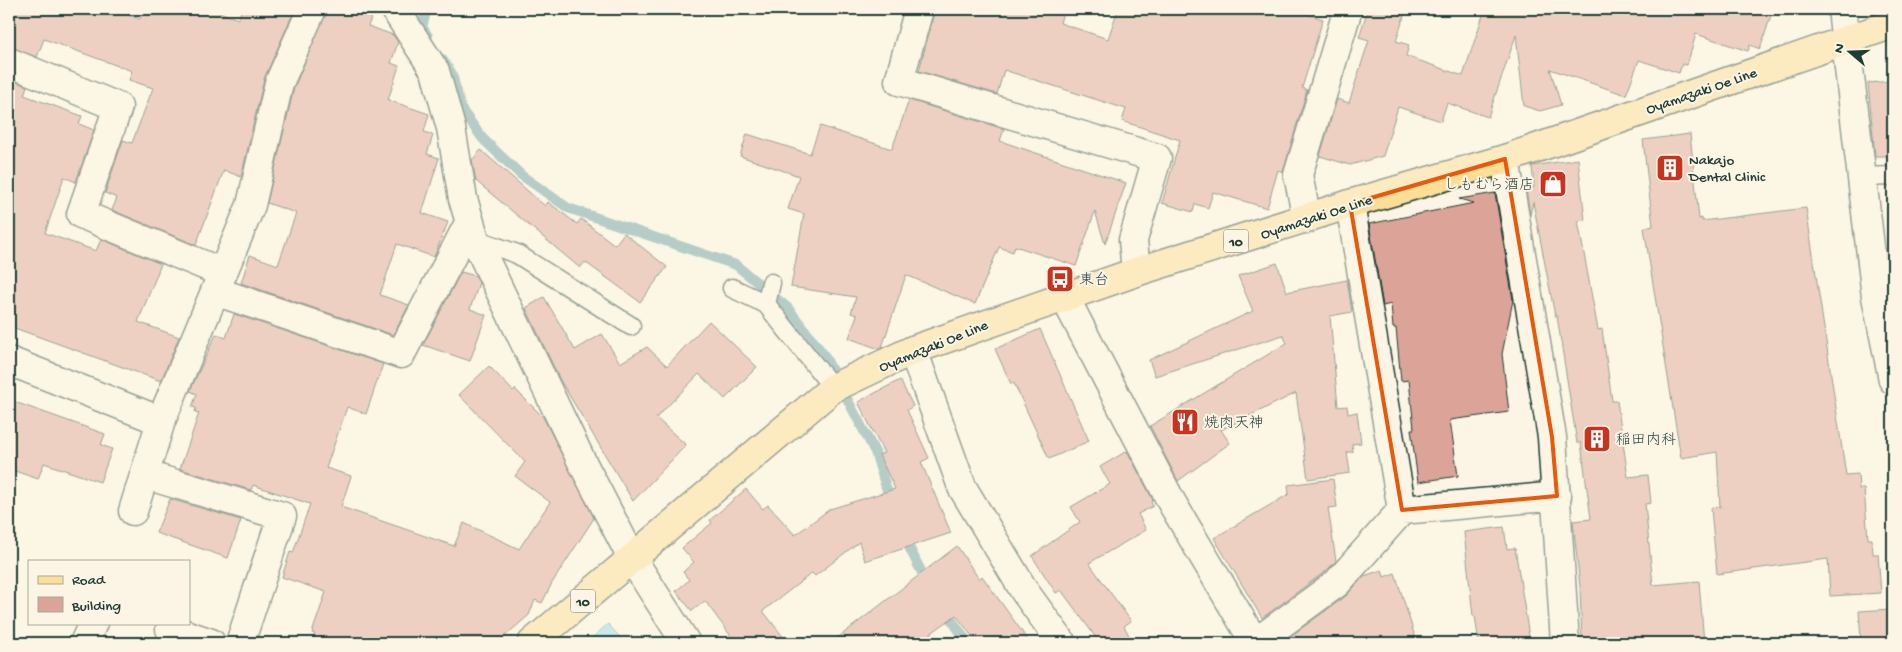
<svg xmlns="http://www.w3.org/2000/svg" width="1902" height="652" font-family="'Gochi Hand','Klee One',sans-serif">
	<style>
		.water { fill: #8edced; stroke: #629ca3 }
		.lines { fill: none; stroke-linecap: round; stroke-linejoin: round }
		.stream { stroke: #629ca3; stroke-width: 10 }
		.building { fill: #dca398; stroke: #1f3d34 }
		.lane-casing { stroke: #1f3d34; stroke-width: 21 }
		.street-casing { stroke: #1f3d34; stroke-width: 31 }
		.secondary-casing { stroke: #1f3d34; stroke-width: 31 }
		.primary-casing { stroke: #1f3d34; stroke-width: 31 }
		.lane { stroke: #fcf5e5; stroke-width: 18 }
		.street { stroke: #fcf5e5; stroke-width: 28 }
		.secondary { stroke: #fcf5e5; stroke-width: 28 }
		.primary { stroke: #fdde96; stroke-width: 28 }
		.marked { fill: none; stroke: #e8590c; stroke-width: 4; stroke-linejoin: round }
		.labels { text-anchor: middle; stroke-width: 4; stroke-linejoin: round; paint-order: stroke }
		.shield { fill: #fcf5e5; stroke: #617469; stroke-width: 1 }
		.shield-label { font-size: 14px; font-weight: bold; fill: #1f3d34 }
		.street-label { font-size: 15px; fill: #1f3d34; stroke: #fcf5e5 }
		.poi-label { font-size: 15px; fill: #1f3d34; stroke: #fcf5e5; text-anchor: start }
	</style>
	<rect width="100%" height="100%" fill="#fcf5e5"/>
	<filter id="ink" filterUnits="userSpaceOnUse"><feTurbulence type="fractalNoise" baseFrequency=".02" numOctaves="2"/><feDisplacementMap in="SourceGraphic" scale="10" xChannelSelector="R" yChannelSelector="G"/><feConvolveMatrix kernelMatrix="1 2 1 2 8 2 1 2 1" color-interpolation-filters="sRGB"/></filter>
	<g filter="url(#ink)">
		<path class="water" d="M608,624L625,643H586Z"/>
		<g class="lines">
			<path class="stream" d="M427,9L422,27L428,36
				M442,59L452,74L461,109L483,139L521,175L568,208L736,265L788,308L824,355L875,452L891,503
				M903,535L928,585
				M944,609L968,643"/>
		</g>
		<path class="building" d="M9,9H110L140,19L144,9H211L238,19L242,9H295L264,79L241,177L224,170L196,245L112,210L117,198L105,193L123,140L132,143L153,88L129,80L132,71L44,39L37,57L9,47Z
			M327,9H375L368,26L393,35L398,42L391,63L399,66L388,100L429,114L424,132L433,135L427,154L439,158L422,213L448,222L434,257L397,244L380,295L409,305L393,335L241,283L250,255L278,265L296,213L267,203L294,88Z
			M935,9H1064L1060,23L1108,39L1118,9H1289L1323,19L1302,88L1307,90L1283,172L1278,170L1267,208L1213,192L1208,208L1195,204L1193,212L1162,203L1180,140L1122,121L1126,109L1004,70L997,94L919,71Z
			M1368,9H1391L1405,13L1396,41L1409,45L1406,56L1463,76L1485,9H1773L1760,49L1750,45L1748,51L1696,34L1687,65L1682,64L1679,73L1639,60L1626,95L1550,69L1561,105L1540,111L1524,106L1516,35L1488,117L1447,103L1441,121L1398,107L1383,156L1350,165L1320,156L1337,99L1349,103L1369,40L1359,37Z
			M9,79L27,86L24,95L82,116L79,124L94,130L76,182L64,177L45,233L96,251L101,239L161,264L138,322L179,337L161,381L9,326Z
			M1893,81V156H1875L1868,83Z
			M909,100L1004,129L1000,141L1126,183L1105,244L1095,211L1076,266L1015,246L1013,252L999,247L975,304L906,275L882,347L879,349L849,338L857,315L851,313L856,297L791,287L804,214L788,209L799,176L740,156L747,134L810,154L820,126L892,149Z
			M1690,134L1699,219L1702,218V221L1806,208L1846,475L1858,474L1859,489H1864L1868,539H1872L1873,554H1878L1881,593L1830,596L1828,559L1717,574L1711,508L1720,507L1717,452L1681,458L1644,228L1653,226L1643,140Z
			M481,150L545,206L548,202L577,224L581,219L615,245L624,233L667,267L640,302L585,262L580,268L476,181L472,160Z
			M1578,159L1585,220L1578,221L1598,330L1602,329L1612,401H1617L1628,477L1648,475L1651,503L1645,504L1653,585L1699,581L1704,643H1582L1580,587L1573,521L1591,519L1581,443H1577L1557,316H1555L1533,202L1530,215L1526,189L1534,187L1532,166Z
			M1495,193L1513,300L1502,354L1509,412L1450,420L1458,476L1418,482L1411,429H1414L1409,380L1401,381L1396,328H1393L1391,304L1383,306L1369,224L1474,203L1459,199Z
			M1277,263L1287,292L1347,280L1352,312L1330,316L1338,407L1347,406L1348,414L1357,412L1361,443L1352,444L1353,452H1347L1350,473L1308,479L1296,393L1221,430L1230,443L1178,481L1150,426L1287,343L1283,335L1155,376L1149,360L1253,311L1238,276Z
			M461,272L476,276L479,283L470,309L486,315L470,361L423,345Z
			M544,297L575,350L602,334L620,363L647,347L667,366L709,321L757,367L725,399L699,374L656,418L686,445L633,501L560,380L526,308Z
			M234,314L383,364L366,414L347,407L326,468L351,476L341,507L454,546L464,523L519,549L550,502L515,476L525,462L459,395L489,366L513,391L515,389L543,417L594,518L552,583L542,603L535,600L529,615L497,643H311L315,634L312,633L326,592L282,577L290,552L293,553L310,504L253,485L251,490L180,469L199,413L195,412L196,408L192,407L197,394L190,391L216,334L226,338Z
			M1040,329L1089,441L1049,459L1014,383L1011,384L995,349Z
			M900,380L913,406L907,410L929,458L921,462L951,533L865,561L859,542L815,576L812,573L763,611L788,643H736L705,601L692,611L676,591L689,580L683,572L694,562L682,548L712,523L710,520L746,489L763,509L768,505L795,535L830,509L895,489L879,455L884,453L858,402Z
			M9,400L105,434L101,445L112,449L100,482L44,463L38,479L9,469Z
			M1127,451L1153,500L1151,502L1153,506L1138,514L1146,530L1089,563L1131,621L1124,626L1133,643H1100L1061,590L1056,593L1032,556L1080,522L1071,507L1110,484L1100,467Z
			M1333,479L1337,507L1328,508L1336,561L1326,571L1262,618L1214,538L1289,494L1288,485Z
			M170,499L241,520L228,558L156,533Z
			M1504,527L1507,549L1515,548L1530,643H1479L1475,616H1473L1464,532Z
			M957,546L979,579L982,576L1030,643H977L956,615L918,643H831Z
			M1382,570L1384,577L1395,573L1417,643H1281L1346,596L1364,576Z
			M1893,609V643H1869V640H1861L1859,611Z"/>
		<g class="lines">
			<defs>
				<path id="lane" d="M1862,177L1893,176
					M475,239L517,254L631,326
					M771,283L766,304L833,388
					M732,288L766,304"/>
				<path id="street" d="M395,9L435,71L451,128L463,199L475,239L582,462L633,560
					M919,9L899,81L1157,158L1133,240L1136,272
					M1842,9L1876,297L1893,380
					M9,62L118,107L81,214L223,273
					M1505,159L1552,437L1565,643
					M1350,204L1402,510L1557,496
					M1307,219L1298,175L1348,9
					M215,291L401,354L469,223
					M1064,296L1172,503L1255,643
					M913,350L962,487L1025,592L1062,643
					M9,361L161,421
					M146,475L282,516L240,643
					M133,511L161,421L251,205L279,83L312,9
					M170,629L211,643
					M84,643L93,623
					M1255,643L1337,583L1402,510"/>
				<path id="secondary" d="M633,560L686,643"/>
				<path id="primary" d="M532,643L833,388L913,350L1136,272L1350,204L1505,159L1893,24"/>
			</defs>
			<use href="#lane" class="lane-casing"/>
			<use href="#street" class="street-casing"/>
			<use href="#secondary" class="secondary-casing"/>
			<use href="#primary" class="primary-casing"/>
			<use href="#lane" class="lane"/>
			<use href="#street" class="street"/>
			<use href="#secondary" class="secondary"/>
			<use href="#primary" class="primary"/>
		</g>
	</g>
	<path d="M0 0H1902V652H0ZM1505,159L1552,437L1557,496L1402,510L1350,204Z" fill="#fcf5e5" fill-opacity=".55" fill-rule="evenodd"/>
	<path class="marked" d="M1505,159L1552,437L1557,496L1402,510L1350,204Z"/>
	<defs>
		<symbol id="building-square" viewBox="-11 -11 22 22"><rect x="-9" y="-9" width="18" height="18" rx="4" fill="#c8321e" stroke="#fcf5e5"/><path d="M-4-6H4V6H1V3H-1V6H-4ZM-2.5-4.3h1.7v1.8h-1.7ZM.8-4.3h1.7v1.8H.8ZM-2.5-1h1.7V.8h-1.7ZM.8-1h1.7V.8H.8Z" fill="#fff"/></symbol>
		<symbol id="shop-square" viewBox="-11 -11 22 22"><rect x="-9" y="-9" width="18" height="18" rx="4" fill="#c8321e" stroke="#fcf5e5"/><path d="M-5-2.5h2.3a2.7 3.5 0 0 1 5.4 0H5L5.5 6h-11ZM-1.5-2.5h3a1.5 2.3 0 0 0-3 0Z" fill="#fff"/></symbol>
		<symbol id="bus-square" viewBox="-11 -11 22 22"><rect x="-9" y="-9" width="18" height="18" rx="4" fill="#c8321e" stroke="#fcf5e5"/><path d="M-5-6H5V4H4V6H2V4H-2V6H-4V4H-5ZM-3.5-4V0h7V-4ZM-3.5 1.2v1.5H-2V1.2ZM2 1.2v1.5H3.5V1.2Z" fill="#fff"/></symbol>
		<symbol id="restaurant-square" viewBox="-11 -11 22 22"><rect x="-9" y="-9" width="18" height="18" rx="4" fill="#c8321e" stroke="#fcf5e5"/><path d="M-5-6h1v4h1v-4h1v4h1v-4h1v5L-1.5 .5V6h-2V.5L-5-1ZM5-6V6H3V1.5H1.5Q1.5-4 5-6Z" fill="#fff"/></symbol>
	</defs>
	<g fill-rule="evenodd">
		<use href="#building-square" x="1654" y="152" width="32" height="32"/>
		<use href="#shop-square" x="1537" y="168" width="32" height="32"/>
		<use href="#bus-square" x="1044" y="263" width="32" height="32"/>
		<use href="#restaurant-square" x="1169" y="406" width="32" height="32"/>
		<use href="#building-square" x="1581" y="423" width="32" height="32"/>
	</g>
	<g class="labels">
		<g class="shield">
			<rect x="1223.5" y="229.5" width="25" height="23" rx="4"/>
			<rect x="570.5" y="589.5" width="25" height="23" rx="4"/>
		</g>
		<g class="shield-label">
			<text x="1236" y="246">10</text>
			<text x="583" y="606">10</text>
		</g>
		<g class="street-label">
			<text transform="translate(1701 90) rotate(-19)" y="5">Oyamazaki Oe Line</text>
			<text transform="translate(1316 216) rotate(-18)" y="5">Oyamazaki Oe Line</text>
			<text transform="translate(933 345) rotate(-22)" y="5">Oyamazaki Oe Line</text>
		</g>
		<g class="poi-label">
			<text x="1689" y="164">Nakajo<tspan x="1689" dy="17">Dental Clinic</tspan></text>
			<text x="1534" y="189" text-anchor="end">しもむら酒店</text>
			<text x="1079" y="284">東台</text>
			<text x="1204" y="427">焼肉天神</text>
			<text x="1616" y="444">稲田内科</text>
		</g>
	</g>
	<rect width="1902" height="652" fill="none" stroke="#fcf5e5" stroke-width="30"/>
	<rect x="15" y="15" width="1872" height="622" fill="none" stroke="#1f3d34" stroke-width="2" filter="url(#ink)"/>
	<rect x="28" y="560" width="162" height="65" fill="#fcf5e5" stroke="#a4ab9e"/>
	<rect x="38" y="576" width="25" height="8" fill="#fdde96" stroke="#a4ab9e"/>
	<text x="72" y="584" font-size="15" fill="#1f3d34">Road</text>
	<rect x="38" y="597" width="25" height="15" fill="#dca398" stroke="#a4ab9e"/>
	<text x="72" y="610" font-size="15" fill="#1f3d34">Building</text>
	<g transform="translate(1850 52) rotate(289)" stroke="#fcf5e5" stroke-width="4" paint-order="stroke">
	<path d="M0-4L9 19L0 12L-9 19Z" fill="#1f3d34"/>
	<text y="-8" font-size="14" font-weight="bold" text-anchor="middle" fill="#1f3d34">N</text>
	</g>
</svg>
